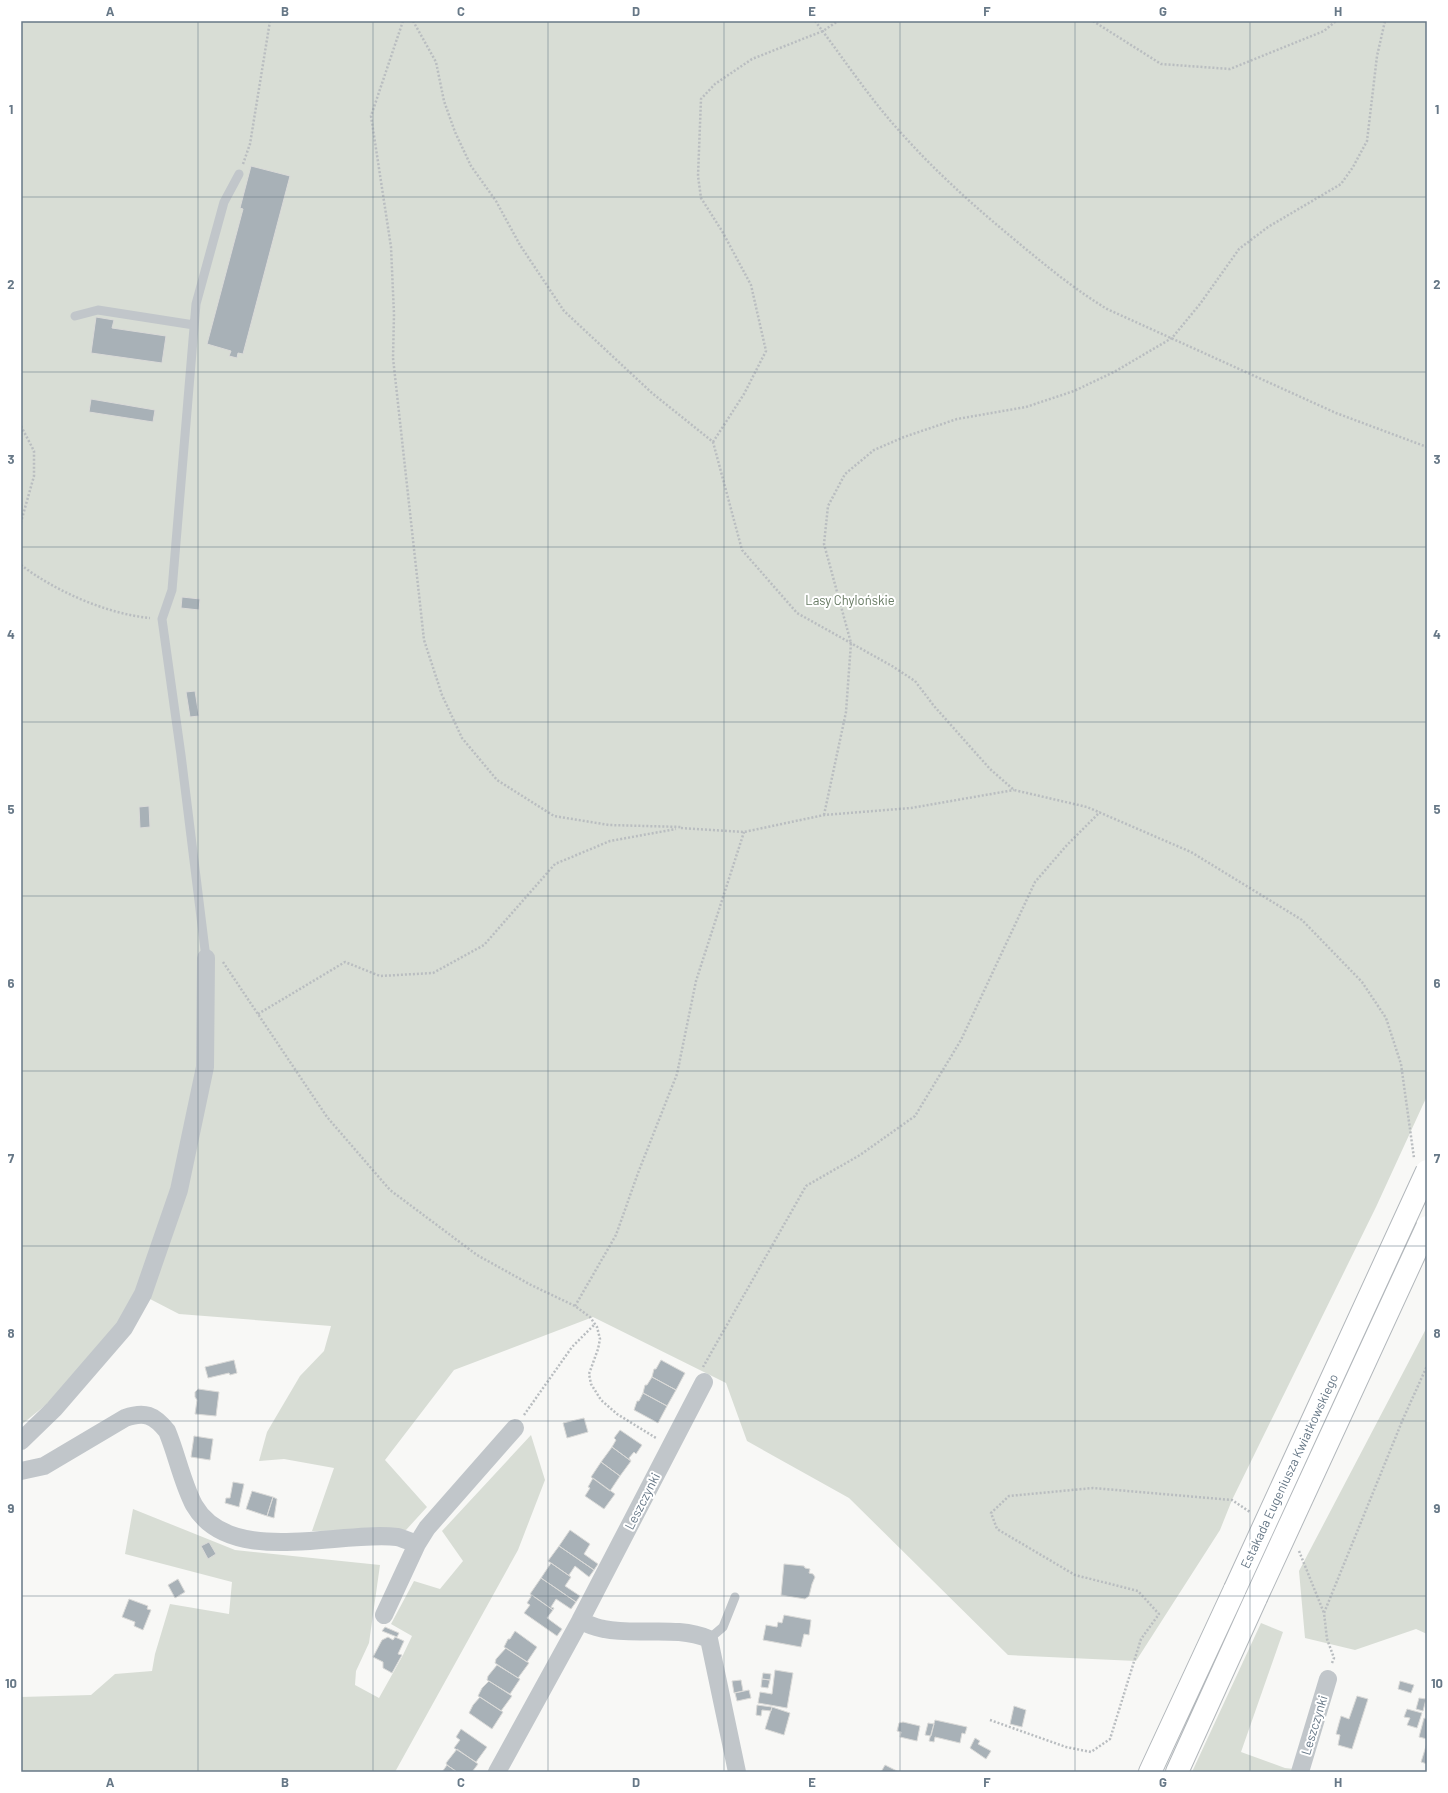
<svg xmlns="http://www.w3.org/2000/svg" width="1448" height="1793" font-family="Barlow,sans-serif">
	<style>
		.green { fill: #d8ddd5 }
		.building { fill: #a8b1b7; stroke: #dadad8 }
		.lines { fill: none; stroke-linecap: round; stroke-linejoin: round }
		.highway-casing { stroke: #b2b7bb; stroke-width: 24 }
		.path { stroke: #b9bdc0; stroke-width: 2.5; stroke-dasharray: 2 2; stroke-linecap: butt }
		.lane { stroke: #c1c6ca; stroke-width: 9 }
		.street { stroke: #c1c6ca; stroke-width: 18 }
		.highway { stroke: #fff; stroke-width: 22 }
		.highway-bridge-casing { stroke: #b2b7bb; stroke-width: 24; stroke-linecap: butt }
		.highway-bridge { stroke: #fff; stroke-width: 22 }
		.grid { fill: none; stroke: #677887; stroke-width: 1; stroke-opacity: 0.55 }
		.labels { text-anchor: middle; stroke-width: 4; stroke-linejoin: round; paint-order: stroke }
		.park-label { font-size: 13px; fill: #667962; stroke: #fff }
		.street-label { font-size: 13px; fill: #677887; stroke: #fff }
		.neatline { fill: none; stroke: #677887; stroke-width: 1.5 }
		.grid-label { font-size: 13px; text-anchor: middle; font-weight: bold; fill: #677887 }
	</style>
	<rect width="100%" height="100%" fill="#f8f8f6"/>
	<path class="green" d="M21,21H1427V1096L1376,1207L1232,1500L1220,1530L1136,1661L1008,1655L849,1498L747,1441L726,1383L593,1317L454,1370L385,1460L427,1507L406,1530L312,1531L334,1468L284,1459L259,1461L267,1432L300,1376L324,1351L331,1326L179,1314L150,1299L117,1332L69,1386L21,1425Z
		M1427,1327V1634L1416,1629L1355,1650L1305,1638L1299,1571Z
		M531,1435L545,1480L518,1550L395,1772H21V1697L91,1695L115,1674L152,1671L155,1654L170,1604L229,1614L232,1582L125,1554L133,1509L235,1550L380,1565L369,1643L356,1671L355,1685L379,1698L403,1655L412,1636L391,1624L414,1581L440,1589L463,1561L442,1531Z
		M1261,1623L1283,1632L1241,1752L1285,1768L1294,1769L1293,1772H1192Z"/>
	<path class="building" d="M251,166L290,176L243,354L238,353L237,358L229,356L231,351L207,344L243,209L240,208Z
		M96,317L114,320L112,328L166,336L162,363L91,353Z
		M91,399L155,410L153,422L89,412Z
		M182,597L200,599L199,610L181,608Z
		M195,691L199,716L190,717L186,692Z
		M149,806L150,827L140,828L139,807Z
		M234,1360L237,1373L230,1375L229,1373L208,1378L205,1367Z
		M661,1360L685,1373L676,1390L652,1377L654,1369H656Z
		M652,1377L676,1390L667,1406L643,1393L645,1385H647Z
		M198,1389L219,1392L216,1416L195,1414L197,1400L195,1397V1392Z
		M643,1393L667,1406L658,1423L634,1410L637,1401H639Z
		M584,1418L588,1432L567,1438L563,1423Z
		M620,1430L642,1445L636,1454L634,1452L629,1458L631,1461L612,1447L616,1440L614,1438Z
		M194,1436L213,1439L210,1460L191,1457Z
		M612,1447L631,1461L620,1476L601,1462Z
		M601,1462L620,1476L610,1491L591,1477Z
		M593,1478L615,1494L604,1509L585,1496L590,1488L588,1487Z
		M233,1482L244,1484L239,1507L225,1503L226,1498H230Z
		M252,1491L273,1497L267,1516L246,1509Z
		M273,1497L277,1499L274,1518L267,1516Z
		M570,1530L590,1544L584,1554L598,1564L594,1570L559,1546Z
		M209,1542L216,1554L208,1559L201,1546Z
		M559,1546L594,1570L589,1577L575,1566L569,1575L571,1577L548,1561Z
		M551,1563L571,1577L565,1586L580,1596L576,1602L541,1578Z
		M784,1564L804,1566L805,1568L810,1569L809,1573L813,1574L815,1577L812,1584L809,1596L805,1599L781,1595Z
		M541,1578L576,1602L571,1609L556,1599L551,1607L554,1608L553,1610L530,1594Z
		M178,1579L185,1592L175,1598L168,1585Z
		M532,1595L553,1610L547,1618L562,1629L557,1636L524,1613L530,1605L527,1603Z
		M129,1599L148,1606L147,1609L151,1610L143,1630L134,1626L135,1622L122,1617Z
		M784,1615L811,1620L809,1635L804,1634L801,1647L763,1640L766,1625L777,1627L778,1622L782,1623Z
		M385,1627L399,1633L397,1637L382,1631Z
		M515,1631L537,1647L527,1662L504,1647L508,1639H510Z
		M388,1637L393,1640L395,1637L404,1641L398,1654L402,1655L392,1673L383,1668V1662L373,1657L382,1640Z
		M506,1648L529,1663L518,1678L495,1663L496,1659Z
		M497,1665L520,1679L510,1694L487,1680L488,1676Z
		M775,1670L793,1673L787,1708L758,1703L760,1692L772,1694Z
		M763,1673L771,1674L770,1680L762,1679Z
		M762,1679L770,1680L768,1688L761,1687Z
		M741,1680L743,1691L734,1693L732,1681Z
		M489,1681L512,1696L501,1711L478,1696L482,1688Z
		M1400,1681L1414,1685L1411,1693L1398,1689Z
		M749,1690L751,1698L737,1701L735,1693Z
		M1357,1696L1368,1699L1352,1749L1338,1745L1340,1735L1336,1734L1341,1716L1349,1719Z
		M480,1697L503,1712L492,1729L469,1713L473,1705Z
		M1419,1698L1426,1699L1423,1711L1416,1709Z
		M757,1705L772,1707L771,1711L762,1710L761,1716L756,1715Z
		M1014,1706L1026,1710L1022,1727L1010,1724Z
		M772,1707L790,1713L784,1735L765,1729Z
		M1407,1709L1422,1713L1417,1728L1407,1725L1410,1718L1404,1717Z
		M1424,1718L1427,1719V1739L1419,1737Z
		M935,1720L967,1727L965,1734L962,1733L960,1743L935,1737L934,1742L929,1741Z
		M903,1722L920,1726L917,1741L900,1737L901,1732L897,1731L899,1723Z
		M928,1723L934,1724L931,1736L925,1735Z
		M461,1729L487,1747L476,1762L454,1748L460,1740L456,1737Z
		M975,1738L980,1741L978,1744L991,1751L986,1759L970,1748Z
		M1427,1743V1764L1421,1762Z
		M457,1749L478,1764L472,1772H457L447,1765L446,1763Z
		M447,1765L457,1772H442Z
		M885,1765L899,1772H881Z"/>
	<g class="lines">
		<defs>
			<path id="highway" d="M1150,1772L1235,1589
				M1177,1772L1256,1598"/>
		</defs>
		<use href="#highway" class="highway-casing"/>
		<path class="path" d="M403,21L371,116L391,247L394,314L393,358L424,640L442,695L462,738L497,780L554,816L609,825L682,827
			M413,21L436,62L444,101L455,132L471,166L496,201L520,245L564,311L652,393L713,442L742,550L797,613L892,666L915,681L934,706L990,769L1014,790L1087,807L1191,852L1302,920L1362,982L1386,1018L1401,1064L1414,1158
			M815,21C844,59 870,99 902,134C937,173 975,207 1015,240C1045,265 1074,289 1107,309L1336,413L1427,447
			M1093,21L1161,64L1230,69L1324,31L1336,21
			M243,164L250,144L270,21
			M21,426L34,451V476L21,522
			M713,442L744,394L766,351L751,285L722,231L701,198L698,176L701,99L715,84L752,59L823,31L838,21
			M21,565C55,591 107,614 150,618
			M824,815L846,712L851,643L824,544L828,506L845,474L874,450L904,437L957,419L1026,407L1074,391L1114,372L1172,338L1200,304L1239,249L1268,227L1341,184L1353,167L1367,141L1377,56L1385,21
			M681,828L744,832L824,815L911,808L1014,790
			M223,962L327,1117L390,1190L477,1255L531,1285L575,1306L590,1317L597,1327L600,1339L598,1349L589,1374L591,1384L601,1400L617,1414L656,1438
			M258,1014L345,962L380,976L433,973L484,945L555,864L610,841L676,829
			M575,1306L616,1235L638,1173L677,1074L696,981L744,832
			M703,1367L806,1186L860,1155L915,1116L961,1040L1035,882L1067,845L1100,812
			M524,1415L572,1347L595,1324
			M1299,1551L1324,1613
			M1332,1663L1334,1658L1327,1639L1324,1613L1403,1419L1427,1366
			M990,1720L1066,1747L1091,1752L1110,1739L1141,1639L1159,1614L1138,1591L1075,1575L997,1529L991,1513L1009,1496L1093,1488L1232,1500L1250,1512"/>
		<path class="lane" d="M75,316L98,310L194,325
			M206,958L181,755L162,619L172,590L196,304L224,202L239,174
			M709,1639L723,1627L735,1597"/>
		<path class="street" d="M21,1441L54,1409L124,1328L143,1294L179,1190L205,1067L206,958
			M21,1471L44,1466L125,1418C145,1411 154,1415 167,1431C177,1455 182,1482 194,1505C230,1568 338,1530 397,1537C403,1538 410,1542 417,1544
			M384,1615L417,1544L427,1528L515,1428
			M580,1621C588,1624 595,1628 604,1629C638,1636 676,1625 709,1639L737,1772
			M497,1772L580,1621L704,1382
			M1300,1772L1328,1679"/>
		<use href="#highway" class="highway"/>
		<defs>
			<path id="highway-bridge" d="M1235,1589L1427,1171
				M1256,1598L1427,1227"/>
		</defs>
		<use href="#highway-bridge" class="highway-bridge-casing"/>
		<use href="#highway-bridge" class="highway-bridge"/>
	</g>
	<path class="grid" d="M198,21V1772M373,21V1772M548,21V1772M724,21V1772M900,21V1772M1075,21V1772M1250,21V1772M21,197H1427M21,372H1427M21,547H1427M21,722H1427M21,896H1427M21,1071H1427M21,1246H1427M21,1421H1427M21,1596H1427"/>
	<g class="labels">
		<g class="park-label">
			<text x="850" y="605">Lasy Chylońskie</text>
		</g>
		<g class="street-label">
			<text transform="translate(1289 1471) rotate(-65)" y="5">Estakada Eugeniusza Kwiatkowskiego</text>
			<text transform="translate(642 1501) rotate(-63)" y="5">Leszczynki</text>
			<text transform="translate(1314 1725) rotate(-73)" y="5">Leszczynki</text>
		</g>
	</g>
	<rect width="1448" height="1793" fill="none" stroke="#ffffff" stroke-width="44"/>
	<rect x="22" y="22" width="1404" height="1749" class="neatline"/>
	<g class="grid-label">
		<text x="110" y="16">A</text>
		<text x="285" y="16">B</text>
		<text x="461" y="16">C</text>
		<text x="636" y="16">D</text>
		<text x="812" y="16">E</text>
		<text x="987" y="16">F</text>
		<text x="1163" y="16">G</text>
		<text x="1338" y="16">H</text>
		<text x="11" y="114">1</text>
		<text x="1437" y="114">1</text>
		<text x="11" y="289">2</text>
		<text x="1437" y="289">2</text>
		<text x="11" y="464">3</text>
		<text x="1437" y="464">3</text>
		<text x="11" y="639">4</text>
		<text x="1437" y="639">4</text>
		<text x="11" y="814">5</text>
		<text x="1437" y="814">5</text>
		<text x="11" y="988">6</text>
		<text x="1437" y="988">6</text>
		<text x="11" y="1163">7</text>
		<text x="1437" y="1163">7</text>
		<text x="11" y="1338">8</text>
		<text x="1437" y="1338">8</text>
		<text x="11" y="1513">9</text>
		<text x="1437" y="1513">9</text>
		<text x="11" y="1688">10</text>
		<text x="1437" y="1688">10</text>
		<text x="110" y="1787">A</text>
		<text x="285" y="1787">B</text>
		<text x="461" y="1787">C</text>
		<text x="636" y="1787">D</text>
		<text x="812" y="1787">E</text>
		<text x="987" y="1787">F</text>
		<text x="1163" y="1787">G</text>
		<text x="1338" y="1787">H</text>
	</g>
</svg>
